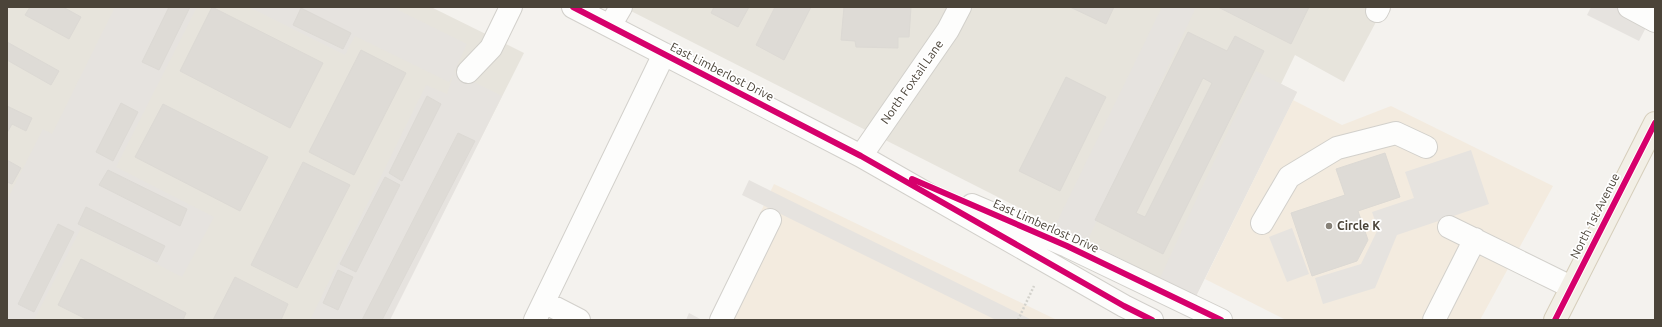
<svg xmlns="http://www.w3.org/2000/svg" width="1662" height="327" font-family="Ubuntu,sans-serif">
	<style>
		.residential { fill: #e7e4dc }
		.commercial { fill: #f3ebdf }
		.parking { fill: #e6e3df }
		.building { fill: #dedbd6; stroke: #dcd9d4; fill-rule: evenodd }
		.lines { fill: none; stroke-linecap: round; stroke-linejoin: round }
		.minor-casing { stroke: #d2d0cb; stroke-width: 24 }
		.major-casing { stroke: #d6cebb; stroke-width: 24 }
		.path { stroke: #d3d2cc; stroke-width: 2.5; stroke-dasharray: 2 2; stroke-linecap: butt }
		.minor { stroke: #fdfdfc; stroke-width: 22 }
		.major { stroke: #f2efe6; stroke-width: 22 }
		.cycleway-casing { stroke: #fff; stroke-width: 8 }
		.cycleway { stroke: #d6006c; stroke-width: 6 }
		.poi-dot { fill: #868178; stroke: #fff; stroke-width: 1.5 }
		.labels { text-anchor: middle; stroke-width: 3.5; stroke-linejoin: round; paint-order: stroke }
		.street-label { font-size: 12px; fill: #4b4439; stroke: #fff }
		.poi-label { font-size: 12px; font-weight: bold; fill: #4b4439; stroke: #fff; text-anchor: start }
	</style>
	<rect width="100%" height="100%" fill="#f4f2ee"/>
	<path class="residential" d="M7,7H431L524,53L389,320H7Z
		M623,7H1384L1344,82L1295,55L1281,84L1297,92L1196,296L1055,226Z"/>
	<path class="commercial" d="M1293,100L1342,125L1391,106L1553,186L1480,320H1286L1205,279Z
		M774,184L1057,320H709Z"/>
	<path class="parking" d="M115,7H197L116,167L214,217L182,277L82,226L34,320H7V200L43,129L52,134Z
		M249,7H392L467,44L454,72L502,96L390,320H310L426,85L447,94L454,73L449,82L355,36L345,55Z
		M1162,7H1196L1087,242L1055,226Z
		M1591,7H1655V10L1639,41L1587,15Z
		M1256,71L1297,92L1196,296L1160,278Z
		M1471,150L1489,204L1397,235L1375,288L1323,304L1315,278L1361,264L1378,229L1372,212L1414,198L1405,172Z
		M749,180L1032,320H996L742,195Z
		M1292,228L1309,274L1287,282L1269,237Z
		M689,313L702,320H686Z"/>
	<path class="building" d="M30,7H63L81,17L69,39L25,15Z
		M169,7H190L159,70L142,62Z
		M212,7L323,63L290,128L180,71Z
		M714,7H749L738,27L711,13Z
		M775,7H811L784,60L756,45Z
		M844,7H911L909,37H898V48L856,47L855,41L841,40Z
		M1070,7H1114L1106,24Z
		M1218,7H1309L1291,44Z
		M301,8L351,33L343,49L293,25Z
		M1188,32L1227,51L1235,36L1264,51L1163,254L1095,220ZM1203,78L1212,83L1145,217L1136,213Z
		M7,42L59,71L51,85L7,60Z
		M361,50L406,73L354,175L309,152Z
		M1066,77L1106,97L1060,191L1019,171Z
		M427,96L441,104L402,181L389,173Z
		M121,103L138,112L113,161L96,152Z
		M163,104L268,157L240,211L135,157Z
		M7,106L32,118L26,131L12,124L7,133Z
		M458,133L475,141L382,320H362Z
		M1385,153L1400,197L1358,211L1368,240L1357,261L1312,276L1291,213L1345,195L1336,169Z
		M7,160L21,168L12,184L7,182Z
		M303,162L350,185L297,288L251,265Z
		M108,170L187,209L180,226L99,185Z
		M385,177L400,185L356,272L340,264Z
		M86,207L165,246L157,262L78,224Z
		M58,224L74,232L34,312L18,304Z
		M81,259L186,313L183,320H88L58,305Z
		M338,270L353,277L338,310L323,303Z
		M235,277L288,304L281,320H213Z"/>
	<g class="lines">
		<defs>
			<path id="minor" d="M573,7L861,156L1124,306L1152,320
				M1629,7L1655,21
				M1377,11L1379,7
				M610,26L621,7
				M468,72L491,48L511,7
				M861,156L948,30L960,7
				M972,205L1067,246L1221,320
				M1262,223L1289,177L1337,148L1396,133L1426,147
				M1449,227L1571,287
				M544,302L579,320
				M535,320L664,54
				M721,320L770,220
				M1434,320L1475,239"/>
			<path id="major" d="M1555,320L1655,123"/>
		</defs>
		<use href="#minor" class="minor-casing"/>
		<use href="#major" class="major-casing"/>
		<path class="path" d="M1018,320L1034,286"/>
		<use href="#minor" class="minor"/>
		<use href="#major" class="major"/>
		<defs>
			<path id="cycleway" d="M573,7L861,156L1124,306L1152,320
				M912,179L1067,246L1221,320
				M1555,320L1655,123"/>
		</defs>
		<use href="#cycleway" class="cycleway-casing"/>
		<use href="#cycleway" class="cycleway"/>
	</g>
	<circle class="poi-dot" cx="1329" cy="226" r="4"/>
	<g class="labels">
		<g class="street-label">
			<text transform="translate(722 72) rotate(27)" y="4">East Limberlost Drive</text>
			<text transform="translate(912 82) rotate(-55)" y="4">North Foxtail Lane</text>
			<text transform="translate(1595 216) rotate(-63)" y="4">North 1st Avenue</text>
			<text transform="translate(1046 226) rotate(24)" y="4">East Limberlost Drive</text>
		</g>
		<g class="poi-label">
			<text x="1337" y="230">Circle K</text>
		</g>
	</g>
	<rect width="1662" height="327" fill="none" stroke="#4b4439" stroke-width="16"/>
</svg>
